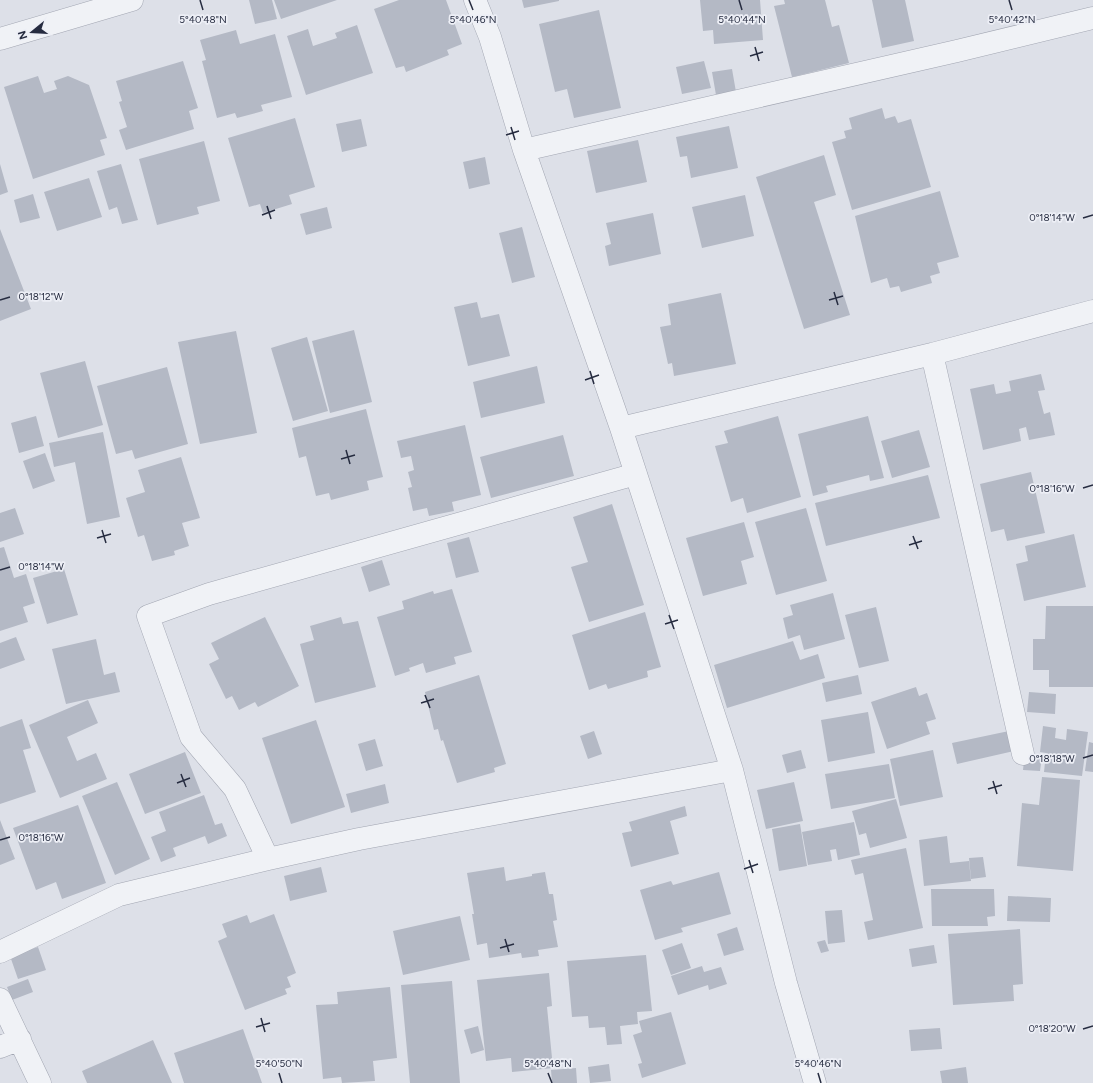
<svg xmlns="http://www.w3.org/2000/svg" width="1093" height="1083" font-family="Figtree,sans-serif">
	<style>
		.building { fill: #b4b9c5 }
		.lines { fill: none; stroke-linecap: round; stroke-linejoin: round }
		.minor-casing { stroke: #a2a6b2; stroke-width: 23 }
		.minor { stroke: #f0f2f6; stroke-width: 22 }
		.ticks { fill: none; stroke: #262c40; stroke-width: 1.5 }
		.ticks-label { font-size: 10px; text-anchor: middle; fill: #262c40; stroke: #edeff6; stroke-width: 3.5; stroke-linejoin: round; paint-order: stroke }
	</style>
	<rect width="100%" height="100%" fill="#dde0e8"/>
	<path class="building" d="M249,0H272L277,19L255,24Z
		M274,0H337L281,19Z
		M399,0H446L462,44L447,50L449,55L406,72L404,66L396,68L374,9Z
		M522,0H559V1L524,8Z
		M700,0H760L763,40L714,44L713,30L703,31Z
		M784,0H825L832,27L839,25L849,63L792,77L774,6L785,4Z
		M872,0H905L914,41L882,48Z
		M599,10L621,108L574,118L567,89L555,92L539,24Z
		M357,25L373,73L306,95L287,36L308,29L313,46L337,38L335,33Z
		M236,30L240,44L275,34L292,97L261,105L263,111L237,118L235,113L217,118L202,61L206,60L200,40Z
		M183,61L198,108L189,111L194,129L126,150L119,130L127,127L119,102L122,101L116,81Z
		M704,61L711,88L682,94L676,67Z
		M732,69L736,92L716,95L712,72Z
		M38,76L44,93L57,89L54,81L68,76L89,85L107,138L100,140L105,155L33,179L4,87Z
		M882,108L885,119L895,116L898,123L911,119L931,187L852,210L832,142L846,138L844,131L852,129L849,118Z
		M295,118L315,187L289,195L292,204L263,213L260,204L249,207L228,138Z
		M361,119L367,146L342,152L336,124Z
		M729,126L738,168L691,178L687,156L680,157L676,137Z
		M638,140L647,182L596,193L587,151Z
		M204,141L220,201L197,207L199,214L157,225L139,159Z
		M824,155L836,195L814,202L850,315L804,329L756,177Z
		M485,157L490,184L469,189L463,162Z
		M0,164L8,192L0,195Z
		M121,164L138,220L122,224L117,207L109,210L97,171Z
		M89,178L102,217L57,231L44,192Z
		M940,191L959,257L937,263L940,273L930,276L932,283L901,292L899,286L890,288L887,278L871,283L855,216Z
		M33,194L40,218L20,223L14,200Z
		M745,195L754,236L702,248L692,207Z
		M327,207L332,228L306,235L300,214Z
		M653,213L661,254L609,266L605,246L611,244L606,223Z
		M522,227L535,277L512,283L499,233Z
		M0,229L31,309L0,321Z
		M721,293L736,364L674,376L672,363L668,364L660,327L671,325L668,304Z
		M477,302L481,318L499,314L510,356L468,366L454,307Z
		M354,330L372,402L330,413L312,341Z
		M236,331L257,433L200,444L178,342Z
		M307,337L328,411L293,421L271,348Z
		M85,361L103,425L58,438L40,373Z
		M537,366L545,403L481,418L473,382Z
		M167,367L188,444L135,459L132,450L116,454L97,386Z
		M1041,374L1045,390L1038,391L1044,414L1050,412L1055,435L1029,440L1026,427L1019,429L1021,441L983,450L970,389L994,384L996,394L1011,391L1009,381Z
		M366,409L383,477L367,481L369,490L331,500L329,493L316,496L306,456L299,458L292,428Z
		M36,416L44,446L19,453L11,423Z
		M778,416L801,497L747,513L743,498L731,502L715,446L728,443L724,431Z
		M868,416L884,478L870,481L869,475L826,486L828,492L813,496L798,434Z
		M465,425L481,495L452,502L454,511L429,516L427,508L413,511L408,488L412,487L408,472L414,470L411,456L401,458L397,441Z
		M919,430L930,467L892,478L881,441Z
		M103,432L120,517L87,524L75,462L54,467L49,443Z
		M563,435L574,476L491,498L480,457Z
		M45,453L55,481L33,489L23,461Z
		M181,457L200,518L182,523L189,546L174,551L175,555L152,561L144,535L138,537L126,498L145,492L138,470Z
		M1031,472L1045,533L1007,541L1004,529L991,532L980,484Z
		M928,475L940,518L826,546L815,503Z
		M612,504L644,605L589,622L571,567L588,562L573,517Z
		M15,508L24,534L0,542V513Z
		M806,508L827,581L776,595L755,522Z
		M744,522L754,557L741,561L747,584L703,596L686,538Z
		M1074,534L1086,587L1024,601L1016,564L1028,561L1025,546Z
		M469,537L479,572L456,578L447,543Z
		M4,547L14,578L26,574L35,603L23,607L28,622L0,631V548Z
		M382,560L390,585L369,592L361,567Z
		M64,569L78,615L47,624L33,578Z
		M452,589L472,652L454,657L456,664L426,673L423,663L409,668L410,671L395,676L377,617L404,609L402,601L433,591L434,594Z
		M833,593L845,639L804,650L800,635L788,639L783,618L793,615L790,605Z
		M1046,606H1093V687H1049V670H1033V639H1045Z
		M876,607L889,661L859,668L845,615Z
		M645,612L661,667L647,671L648,677L608,689L606,684L589,690L572,635Z
		M265,617L299,686L258,707L255,702L239,710L232,696L226,699L209,664L219,659L211,643Z
		M341,617L343,624L358,621L376,687L315,703L300,644L314,640L310,626Z
		M16,637L25,660L0,669V643Z
		M96,639L104,675L115,672L120,692L66,704L52,649Z
		M793,641L800,660L818,654L825,678L727,708L714,665Z
		M479,675L506,764L494,768L495,772L457,783L443,740L441,741L438,729L434,730L425,692Z
		M858,675L862,694L826,702L822,683Z
		M916,687L919,696L927,693L936,719L926,722L930,734L887,749L871,702Z
		M1029,692L1056,694L1055,714L1027,712Z
		M88,700L98,723L67,737L77,761L96,753L107,779L60,798L29,725Z
		M868,712L875,753L828,762L821,720Z
		M22,719L31,748L23,750L36,792L0,804V727Z
		M316,720L345,807L291,824L262,738Z
		M1043,726L1056,728L1055,738L1066,740L1067,729L1088,732L1082,776L1044,772L1046,753L1040,752Z
		M594,731L602,754L588,759L580,736Z
		M1009,731L1014,751L957,764L952,743Z
		M375,739L383,766L366,771L358,744Z
		M1089,742L1093,743V772L1085,771Z
		M801,750L806,768L787,773L782,755Z
		M933,750L943,797L900,806L890,759Z
		M185,752L201,793L145,814L129,774Z
		M1025,753L1042,756L1040,771L1023,770Z
		M889,764L895,798L831,809L825,774Z
		M1042,777L1080,780L1073,871L1017,866L1022,803L1039,805Z
		M117,782L150,859L115,875L82,796Z
		M794,782L803,821L766,829L757,790Z
		M385,784L389,803L351,813L346,794Z
		M204,795L215,825L222,823L227,836L208,844L205,836L173,848L176,856L161,862L151,837L166,831L159,812Z
		M896,799L907,838L870,848L866,833L859,835L852,811Z
		M78,805L106,883L62,899L56,882L36,890L13,828Z
		M685,806L687,816L670,821L679,854L631,867L622,833L632,831L629,822Z
		M0,820L15,859L0,865Z
		M854,822L860,855L838,860L836,849L830,850L832,861L808,865L802,832Z
		M800,824L807,866L779,871L772,829Z
		M947,836L950,863L969,861L971,881L924,886L919,840Z
		M906,848L923,928L868,940L864,922L873,920L863,873L855,875L851,860Z
		M983,857L986,877L971,879L969,858Z
		M321,867L327,892L290,901L284,876Z
		M504,867L506,881L532,876V874L545,872L549,894H553L557,920L553,921L558,947L538,950L539,956L522,958L521,953L489,958L487,943L477,945L472,914H474L467,873Z
		M719,872L731,914L681,928L683,932L655,940L640,890L671,881L673,885Z
		M931,889H994L995,916L987,917L988,926H932Z
		M1008,896L1051,898L1050,922L1007,921Z
		M842,910L845,942L828,944L825,911Z
		M274,914L296,973L287,977L291,987L285,989L287,994L245,1010L218,941L227,937L222,924L247,915L250,923Z
		M460,916L470,960L403,975L393,931Z
		M737,927L744,950L724,956L717,934Z
		M1020,929L1023,984L1013,985L1014,1001L953,1005L948,934Z
		M825,940L829,951L821,953L817,942Z
		M682,943L691,968L671,975L662,950Z
		M934,945L937,963L912,967L909,949Z
		M38,947L46,970L18,979L10,956Z
		M646,955L652,1011L637,1012L638,1024L620,1026L622,1044L607,1045L605,1027L589,1028L588,1016L572,1017L567,961Z
		M702,966L704,972L721,967L727,984L709,990L708,985L678,995L671,976Z
		M549,973L552,1006L547,1007L553,1068L512,1072L511,1058L486,1061L477,980Z
		M28,979L33,992L12,1000L7,987Z
		M452,981L460,1083H410L401,985Z
		M390,987L397,1058L373,1061L375,1081L342,1083L341,1077L323,1079L316,1005L338,1004L337,992Z
		M671,1012L686,1064L642,1078L638,1064L642,1063L633,1035L642,1032L639,1021Z
		M478,1026L484,1050L471,1054L464,1030Z
		M940,1028L942,1049L911,1051L909,1030Z
		M243,1029L262,1083H184L174,1053Z
		M153,1040L172,1083H87L82,1071Z
		M609,1064L611,1081L590,1083L588,1067Z
		M966,1067L968,1083H942L940,1071Z
		M576,1068L577,1083H552L551,1070Z"/>
	<g class="lines">
		<defs>
			<path id="minor" d="M475,0L490,37L524,150L621,428L732,770L786,983L815,1083
				M0,39L132,0
				M524,150L957,51L1093,18
				M932,354L1023,754
				M621,428L932,354L1093,311
				M268,859L235,789L191,737L148,616L209,594L636,474
				M0,952L119,895L268,859L359,839L732,770
				M0,999L40,1083
				M0,1047L20,1039"/>
		</defs>
		<use href="#minor" class="minor-casing"/>
		<use href="#minor" class="minor"/>
	</g>
	<path class="ticks" d="M200,0L203,10M469,0L473,10M739,0L742,10M1009,0L1012,10M755,47L759,61M750,56L763,52M511,127L515,140M506,135L519,131M267,206L271,219M262,215L275,210M1083,218L1093,215M834,292L838,305M0,300L10,297M829,300L843,296M590,371L594,384M585,380L599,375M346,450L350,464M341,459L355,455M1083,488L1093,485M102,530L106,543M913,536L918,549M97,538L111,534M909,545L922,541M0,570L10,567M669,615L674,629M665,624L678,620M425,695L430,708M421,703L434,699M1083,758L1093,755M181,774L186,787M993,781L997,794M177,783L190,778M988,789L1002,785M0,840L10,837M749,860L753,873M744,869L758,864M505,939L509,952M500,948L514,944M261,1018L265,1032M256,1027L270,1023M1083,1029L1093,1026M279,1073L282,1083M548,1073L552,1083M818,1073L821,1083"/>
	<g class="ticks-label">
		<text x="203" y="23">5°40'48"N</text>
		<text x="473" y="23">5°40'46"N</text>
		<text x="742" y="23">5°40'44"N</text>
		<text x="1012" y="23">5°40'42"N</text>
		<text x="1052" y="221">0°18'14"W</text>
		<text x="41" y="300">0°18'12"W</text>
		<text x="1052" y="492">0°18'16"W</text>
		<text x="41" y="570">0°18'14"W</text>
		<text x="1052" y="762">0°18'18"W</text>
		<text x="41" y="841">0°18'16"W</text>
		<text x="1052" y="1032">0°18'20"W</text>
		<text x="279" y="1067">5°40'50"N</text>
		<text x="548" y="1067">5°40'48"N</text>
		<text x="818" y="1067">5°40'46"N</text>
	</g>
	<g transform="translate(32 32) rotate(252)" stroke="#edeff6" stroke-width="3" paint-order="stroke">
	<path d="M0-3L7 15L0 10L-7 15Z" fill="#262c40"/>
	<text y="-6" font-size="11" font-weight="bold" text-anchor="middle" fill="#262c40">N</text>
	</g>
</svg>
